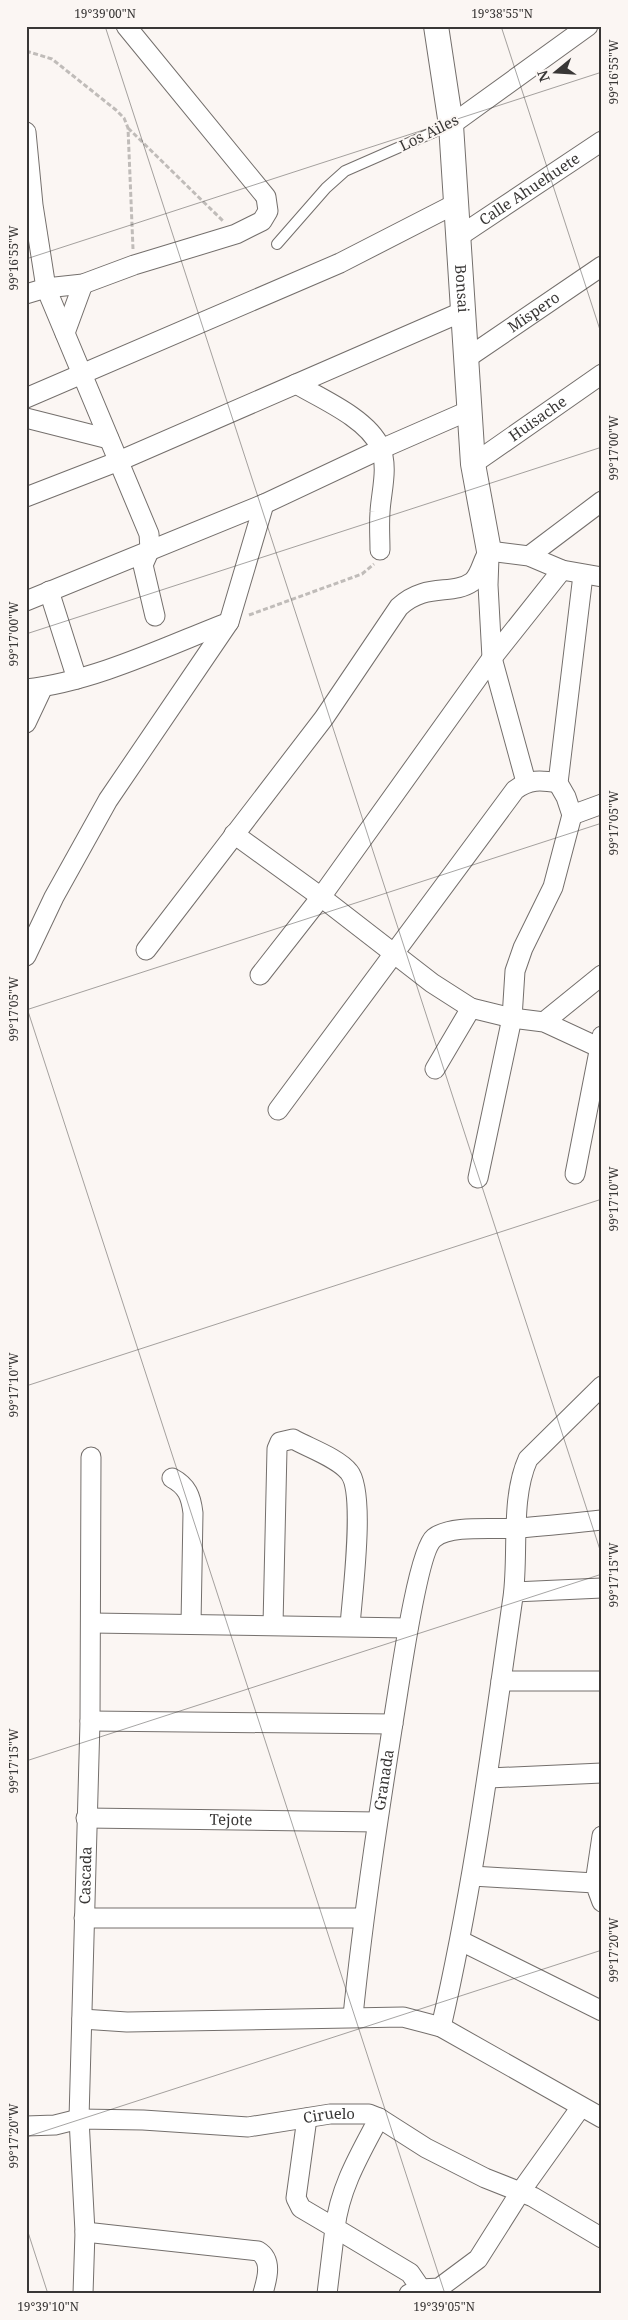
<svg xmlns="http://www.w3.org/2000/svg" width="628" height="2320" font-family="'Noto Serif',serif">
	<style>
		.lines { fill: none; stroke-linecap: round; stroke-linejoin: round }
		.service-casing { stroke: #746f6c; stroke-width: 12 }
		.minor-casing { stroke: #746f6c; stroke-width: 21 }
		.tertiary-casing { stroke: #746f6c; stroke-width: 26 }
		.path { stroke: #c0bcb9; stroke-width: 3; stroke-dasharray: 5 2.5; stroke-linecap: butt }
		.service { stroke: #fff; stroke-width: 10 }
		.minor { stroke: #fff; stroke-width: 19 }
		.tertiary { stroke: #fff; stroke-width: 24 }
		.ticks { fill: none; stroke: #393736; stroke-width: 1; stroke-opacity: 0.45 }
		.labels { text-anchor: middle; stroke-width: 4; stroke-linejoin: round; paint-order: stroke }
		.street-label { font-size: 15px; fill: #393736; stroke: #fbf6f3 }
		.neatline { fill: none; stroke: #393736; stroke-width: 2 }
		.ticks-label { font-size: 12px; text-anchor: middle; fill: #393736 }
	</style>
	<rect width="100%" height="100%" fill="#fbf6f3"/>
	<g class="lines">
		<defs>
			<path id="service" d="M277,244L326,188L345,171L450,125"/>
			<g id="minor">
				<path d="M451,125L588,26"/>
				<path d="M26,132L33,205L46,288L149,534L150,549L143,565L155,616"/>
				<path id="s1" d="M458,237L602,141"/>
				<path d="M26,294L46,288L83,284L134,265L236,234L262,221L268,211L266,197L126,26"/>
				<path d="M65,333L83,284"/>
				<path id="s2" d="M467,358L602,266"/>
				<path d="M296,384C322,399 368,419 380,447C389,467 381,492 380,512C379,525 380,538 380,550"/>
				<path d="M26,398L340,263L457,203"/>
				<path d="M26,418L109,439"/>
				<path id="s3" d="M473,464L602,374"/>
				<path d="M26,497L119,461L464,311"/>
				<path d="M489,551L529,556L562,570L602,577"/>
				<path d="M529,556L602,501"/>
				<path d="M489,557L488,585L492,658L526,782"/>
				<path d="M49,591L77,679"/>
				<path d="M26,601L264,504L381,449L468,411"/>
				<path d="M26,689C93,682 167,646 229,622"/>
				<path d="M26,723L43,687"/>
				<path d="M572,815L602,804"/>
				<path d="M234,834L321,897L432,983L471,1008"/>
				<path d="M146,950L324,718L399,607C426,582 452,596 472,582C481,575 482,560 489,551"/>
				<path d="M26,956L54,897L108,800L229,622L264,504"/>
				<path d="M260,975L321,897L492,658L562,570"/>
				<path d="M544,1022L602,975"/>
				<path d="M435,1069L471,1008L512,1018L544,1022L598,1047"/>
				<path d="M278,1110L515,790C529,779 541,780 558,783"/>
				<path d="M575,1174L602,1036"/>
				<path d="M478,1178L512,1018L515,971L523,948L553,887L572,815L566,797L558,783L583,575"/>
				<path d="M172,1478C187,1486 191,1496 193,1513L191,1624"/>
				<path d="M514,1592L602,1588"/>
				<path d="M92,1623L408,1628"/>
				<path d="M273,1625L277,1449L280,1442L293,1439C309,1448 338,1458 349,1472C366,1492 352,1596 350,1626"/>
				<path d="M501,1681H602"/>
				<path d="M90,1721L393,1724"/>
				<path d="M489,1778L602,1773"/>
				<path id="s4" d="M86,1818L377,1822"/>
				<path d="M472,1876L595,1883L602,1902"/>
				<path d="M595,1883L602,1836"/>
				<path d="M84,1918H363"/>
				<path d="M461,1941L602,2011"/>
				<path id="s5" d="M353,2016C364,1907 381,1799 398,1691C402,1666 419,1550 434,1538C451,1524 497,1530 519,1528C547,1526 574,1523 602,1520"/>
				<path d="M82,2019L127,2022L403,2017L441,2027L602,2118"/>
				<path d="M441,2027C474,1885 492,1742 513,1597C519,1553 510,1499 528,1459L602,1386"/>
				<path d="M307,2118L296,2198L301,2208L335,2228L327,2294"/>
				<path d="M379,2118C360,2154 340,2187 335,2228L410,2273L421,2289V2294"/>
				<path id="s6" d="M26,2126L55,2125L79,2119L143,2120L248,2127L330,2114H369L379,2118L426,2148L485,2178L533,2197L602,2238"/>
				<path d="M85,2232L258,2251C273,2260 267,2279 263,2293"/>
				<path id="s7" d="M83,2294L85,2232L79,2119L90,1721L91,1457"/>
				<path d="M409,2294L421,2289L439,2288L478,2259L521,2191L581,2107"/>
			</g>
			<g id="tertiary">
				<path id="s8" d="M436,26L451,125L473,464L489,551"/>
			</g>
		</defs>
		<use href="#service" class="service-casing"/>
		<use href="#minor" class="minor-casing"/>
		<use href="#tertiary" class="tertiary-casing"/>
		<path class="path" d="M26,51L52,59L116,110L124,118L128,128L133,249
			M128,128L223,221
			M249,615L362,574L374,564"/>
		<use href="#service" class="service"/>
		<use href="#minor" class="minor"/>
		<use href="#tertiary" class="tertiary"/>
	</g>
	<path class="ticks" d="M105,26L602,1556M501,26L602,336M26,259L602,72M26,634L602,447M26,1005L445,2294M26,1010L602,823M26,1386L602,1199M26,1761L602,1574M26,2137L602,1950M26,2226L48,2294"/>
	<g class="labels">
		<g class="street-label">
			<text transform="translate(429 133) rotate(-26)" y="5">Los Ailes</text>
			<text dy="5" stroke="none"><textPath href="#s1" startOffset="86">Calle Ahuehuete</textPath></text>
			<text dy="5" stroke="none"><textPath href="#s8" startOffset="264">Bonsai</textPath></text>
			<text dy="5" stroke="none"><textPath href="#s2" startOffset="81">Mispero</textPath></text>
			<text dy="5" stroke="none"><textPath href="#s3" startOffset="79">Huisache</textPath></text>
			<text dy="5" stroke="none"><textPath href="#s5" startOffset="238">Granada</textPath></text>
			<text dy="5" stroke="none"><textPath href="#s4" startOffset="145">Tejote</textPath></text>
			<text dy="5" stroke="none"><textPath href="#s7" startOffset="419">Cascada</textPath></text>
			<text dy="5" stroke="none"><textPath href="#s6" startOffset="305">Ciruelo</textPath></text>
		</g>
	</g>
	<rect width="628" height="2320" fill="none" stroke="#fbf6f3" stroke-width="55"/>
	<g transform="translate(556 72) rotate(252)" stroke="#fbf6f3" stroke-width="4" paint-order="stroke">
	<path d="M0-4L9 19L0 12L-9 19Z" fill="#393736"/>
	<text y="-8" font-size="14" font-weight="bold" text-anchor="middle" fill="#393736">N</text>
	</g>
	<rect x="28" y="28" width="572" height="2264" class="neatline"/>
	<g class="ticks-label">
		<text x="105" y="18">19°39'00"N</text>
		<text x="502" y="18">19°38'55"N</text>
		<text transform="translate(614 72) rotate(-90)" y="4">99°16'55"W</text>
		<text transform="translate(14 258) rotate(-90)" y="4">99°16'55"W</text>
		<text transform="translate(614 448) rotate(-90)" y="4">99°17'00"W</text>
		<text transform="translate(14 634) rotate(-90)" y="4">99°17'00"W</text>
		<text transform="translate(614 823) rotate(-90)" y="4">99°17'05"W</text>
		<text transform="translate(14 1009) rotate(-90)" y="4">99°17'05"W</text>
		<text transform="translate(614 1199) rotate(-90)" y="4">99°17'10"W</text>
		<text transform="translate(14 1385) rotate(-90)" y="4">99°17'10"W</text>
		<text transform="translate(614 1575) rotate(-90)" y="4">99°17'15"W</text>
		<text transform="translate(14 1761) rotate(-90)" y="4">99°17'15"W</text>
		<text transform="translate(614 1950) rotate(-90)" y="4">99°17'20"W</text>
		<text transform="translate(14 2136) rotate(-90)" y="4">99°17'20"W</text>
		<text x="48" y="2311">19°39'10"N</text>
		<text x="444" y="2311">19°39'05"N</text>
	</g>
</svg>
